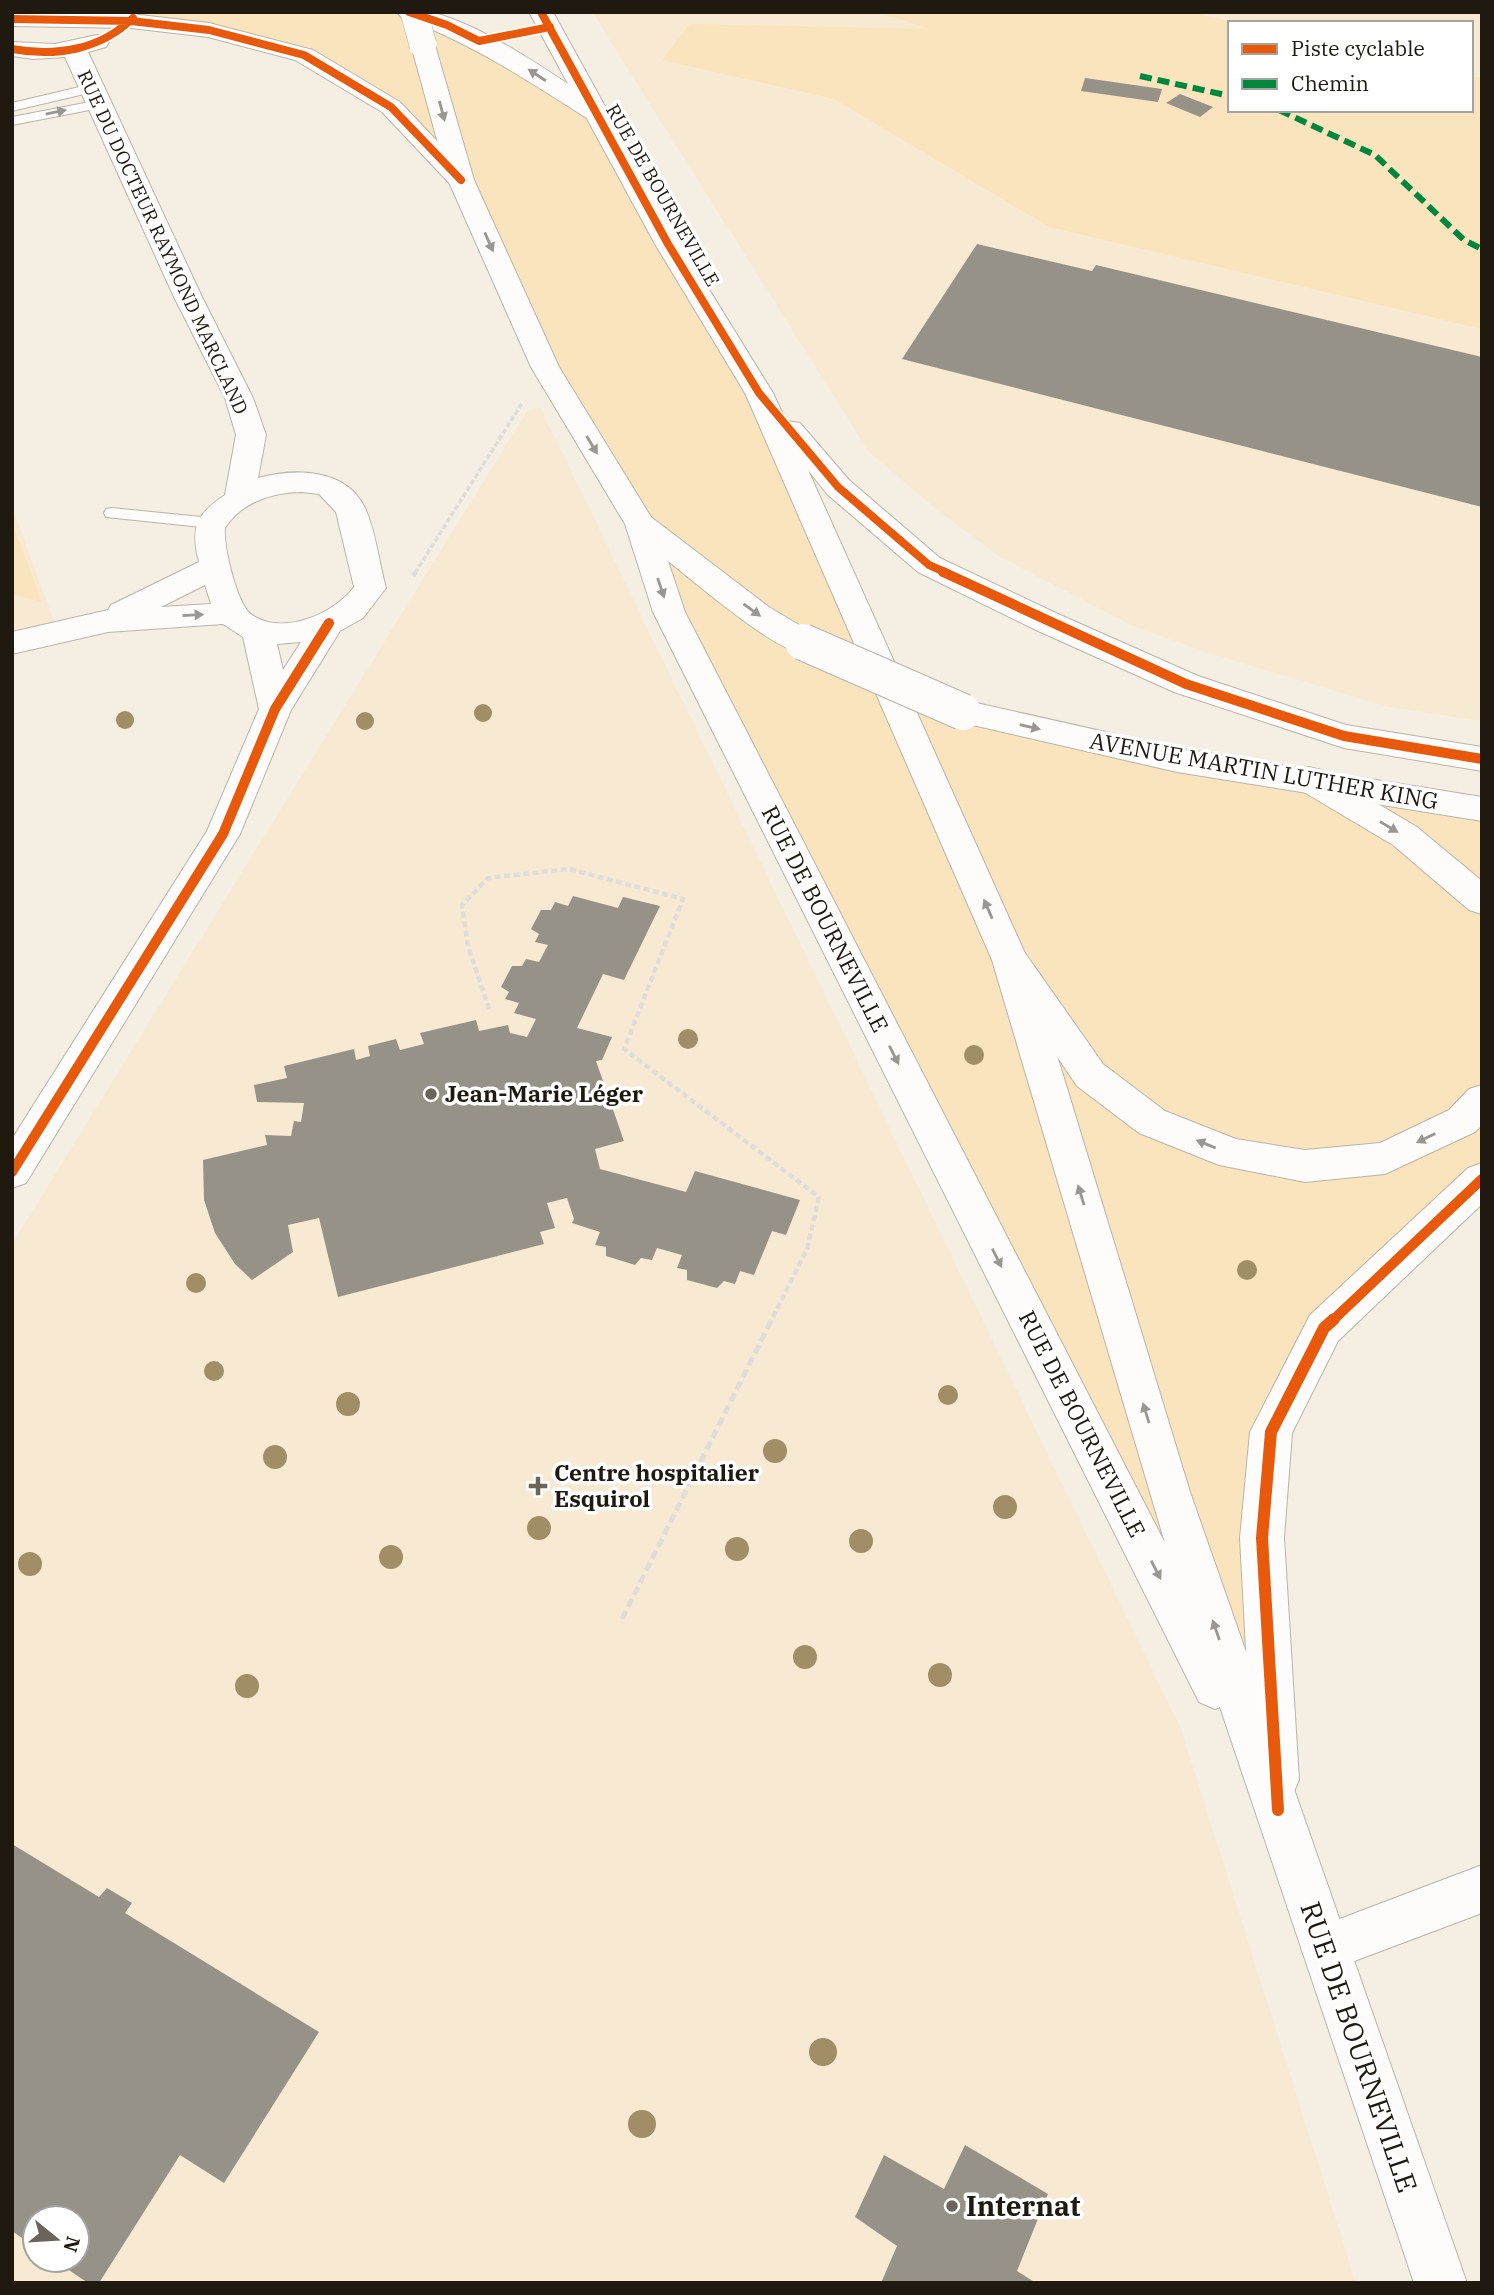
<svg xmlns="http://www.w3.org/2000/svg" width="1494" height="2295" font-family="'IBM Plex Serif',serif">
	<style>
		.built { fill: #f8ead2; fill-rule: evenodd }
		.green { fill: #f9e4bd }
		.building { fill: #979288 }
		.lines { fill: none; stroke-linecap: round; stroke-linejoin: round }
		.lane-casing { stroke: #bab4aa; stroke-width: 2 }
		.street-casing { stroke: #bab4aa; stroke-width: 2 }
		.secondary-casing { stroke: #bab4aa; stroke-width: 2 }
		.path-far2 { stroke: #dfddda; stroke-width: 3.5; stroke-dasharray: 5 2.5; stroke-linecap: butt }
		.path-far1 { stroke: #dfddda; stroke-width: 4.5; stroke-dasharray: 6 3.5; stroke-linecap: butt }
		.path { stroke: #dfddda; stroke-width: 5; stroke-dasharray: 9 4.5; stroke-linecap: butt }
		.lane { fill: #fefcfb; fill-rule: evenodd }
		.street { fill: #fefcfb; fill-rule: evenodd }
		.secondary { fill: #fefcfb; fill-rule: evenodd }
		.secondary-bridge-far1-casing { stroke: #bab4aa; stroke-width: 28; stroke-linecap: butt }
		.secondary-bridge-casing { stroke: #bab4aa; stroke-width: 38; stroke-linecap: butt }
		.secondary-bridge-far1 { stroke: #fefcfb; stroke-width: 27 }
		.secondary-bridge { stroke: #fefcfb; stroke-width: 36 }
		.quiet { stroke: #00873e; stroke-width: 6; stroke-dasharray: 12 6; stroke-linecap: butt }
		.cycleway-far2-casing { stroke: #fff; stroke-width: 11 }
		.cycleway-far1-casing { stroke: #fff; stroke-width: 14 }
		.cycleway-casing { stroke: #fff; stroke-width: 17 }
		.cycleway-far2 { stroke: #e8590c; stroke-width: 8 }
		.cycleway-far1 { stroke: #e8590c; stroke-width: 10 }
		.cycleway { stroke: #e8590c; stroke-width: 12 }
		.tree { fill: #a18e66 }
		.oneway { fill: #9a9691 }
		.poi-dot { fill: #6a645a; stroke: #fff; stroke-width: 2.5 }
		.labels { text-anchor: middle; stroke-width: 7; stroke-linejoin: round; paint-order: stroke }
		.far-street-label { font-size: 19px; fill: #1f1910; stroke: #fff }
		.street-label { font-size: 23px; fill: #1f1910; stroke: #fff }
		.poi-label { font-size: 23px; font-weight: bold; fill: #1f1910; stroke: #fff; text-anchor: start }
		.near-street-label { font-size: 28px; fill: #1f1910; stroke: #fff }
		.near-poi-label { font-size: 28px; font-weight: bold; fill: #1f1910; stroke: #fff; text-anchor: start }
	</style>
	<rect width="100%" height="100%" fill="#f5eee2"/>
	<path class="built" d="M592,12H1482V721L1388,707L1208,653L1133,626L1000,557L936,509L869,452ZM1230,23H1471V110H1230Z
		M540,407L1181,1729L1356,2283H12V1244L527,411ZM35,2218H77V2260H35Z
		M12,506L54,621L12,643Z"/>
	<path class="green" d="M137,12H412L594,112L759,393L873,679L963,712L1482,809V1179L1324,1328L1271,1432L1278,1810L461,180L391,107L304,55L131,21Z
		M877,12H1191L1238,23H1230V110H1471V76L1482,78V329L1049,227L834,99L662,60L690,24L930,29Z
		M12,522L42,602L12,594Z"/>
	<path class="building" d="M1085,78L1162,89L1158,102L1081,91Z
		M1180,94L1213,107L1200,117L1166,103Z
		M977,244L1092,271L1096,265L1482,357V507L902,359Z
		M573,896L618,908L623,897L660,906L624,980L603,974L577,1028L612,1037L602,1060L596,1061L624,1141L595,1149L600,1169L686,1192L695,1171L800,1200L786,1235L772,1231L754,1275L740,1271L735,1284L724,1281L717,1288L687,1280V1270L677,1268L682,1255L657,1248L652,1260L641,1258L635,1265L606,1256V1247L595,1245L600,1232L572,1223L574,1219L567,1198L547,1203L555,1228L540,1232L544,1244L338,1297L319,1218L288,1225L293,1252L252,1280L235,1264L215,1233L204,1200L203,1160L267,1145L265,1135L291,1136L294,1121L301,1122L304,1103L257,1102L254,1085L287,1078L284,1066L354,1049L356,1060L370,1056L368,1046L396,1039L400,1050L424,1044L420,1033L476,1020L479,1031L508,1025L510,1033L527,1037L536,1019L514,1013L519,1003L505,999L509,992L501,987L512,966H522L526,959L539,962L548,945L535,942L539,934L531,929L541,910H551L555,902L568,906Z
		M12,1844L99,1897L107,1888L132,1903L125,1913L319,2032L224,2183L180,2155L99,2283H88L54,2260H77V2218H35V2247L12,2231Z
		M965,2145L1048,2194L1017,2271L1036,2283H881L897,2246L855,2217L884,2155L944,2189Z"/>
	<g class="lines">
		<defs>
			<path id="lane" d="M92,84L99,88L97,91L12,111V103Z
				M100,100L105,101V107L12,125V117Z
				M112,508L211,518L219,523L211,528L106,517L104,513L106,509Z"/>
			<path id="street" d="M12,12L131,14L209,23L313,50L400,102L474,180L470,186L461,188L452,186L382,112L295,60L208,37L131,28L12,26Z
				M397,12C409,12 424,10 435,13C493,30 553,75 603,107L607,112L603,117L594,120L585,117C526,79 467,41 401,17Z
				M97,35L106,37L109,42L106,47L88,52L202,297L253,398L266,435L258,478C295,468 346,468 365,508C376,532 379,563 386,588L363,618L340,631L291,710L240,834L26,1183L12,1188V1139L207,831L259,709L243,637L223,624L108,632L12,654V632L108,610L111,605L199,562C190,528 196,514 225,495L236,435L225,398L174,297L65,57L33,59L12,56V42L55,44ZM302,492L319,494L336,512L354,587C334,614 283,636 252,615C237,605 223,546 225,528C241,502 274,492 302,492ZM205,585L211,604L161,607ZM301,642L283,670L277,644Z
				M1309,767L1321,770L1417,827L1482,881V914L1469,910L1393,845L1297,788L1292,779L1297,770Z
				M1012,949L1025,953L1103,1064L1165,1111L1236,1139L1305,1150L1380,1143L1449,1110L1469,1089L1482,1085V1125L1475,1132L1385,1174L1305,1182L1219,1165L1139,1133L1077,1086L994,963L999,953Z
				M1482,1163V1204L1338,1341L1292,1433L1284,1538L1299,1780L1292,1796L1276,1803L1260,1796L1253,1780L1240,1538L1250,1432L1310,1315L1468,1168Z
				M1482,1865V1913L1325,1972L1308,1965L1301,1948L1308,1931Z"/>
			<path id="secondary" d="M529,12H553L681,244L773,393L786,421L800,423L849,480L940,558L1058,614L1198,676L1346,725L1482,747V771L1344,748L1174,692L1036,630L918,572L827,494L808,470L1028,960L1190,1492L1467,2283H1414L1220,1707L1215,1709L1199,1702L653,612L625,524L531,367L448,180L411,45L414,40L423,38L432,40L435,45L474,180L559,367L651,517L769,607L814,634L819,642L814,650C811,651 807,653 804,653C778,654 691,579 668,561L685,612L1165,1543L992,960L745,393L655,244Z
				M963,700L1177,748L1482,797V821L1177,772L951,720L947,712L951,704Z"/>
		</defs>
		<use href="#lane" class="lane-casing"/>
		<use href="#street" class="street-casing"/>
		<use href="#secondary" class="secondary-casing"/>
		<path class="path-far2" d="M415,573L522,403"/>
		<path class="path-far1" d="M413,576L416,572
			M489,1009L468,946L462,905L488,878L569,869L683,899L624,1049L819,1197L807,1249L771,1321"/>
		<path class="path" d="M622,1619L772,1319"/>
		<use href="#lane" class="lane"/>
		<use href="#street" class="street"/>
		<use href="#secondary" class="secondary"/>
		<defs>
			<path id="secondary-bridge-far1" d="M414,12L423,45"/>
			<path id="secondary-bridge" d="M803,642L963,712"/>
		</defs>
		<use href="#secondary-bridge-far1" class="secondary-bridge-far1-casing"/>
		<use href="#secondary-bridge" class="secondary-bridge-casing"/>
		<use href="#secondary-bridge-far1" class="secondary-bridge-far1"/>
		<use href="#secondary-bridge" class="secondary-bridge"/>
		<path class="quiet" d="M1140,76L1230,96
			M1279,110L1375,155L1464,240L1482,249"/>
		<defs>
			<path id="cycleway-far2" d="M409,12L447,25L479,41L550,27
				M541,12L668,244L759,393L838,487L929,565L947,573
				M12,19L131,21L209,30L304,55L391,107L461,180
				M12,49C56,57 100,50 133,18"/>
			<path id="cycleway-far1" d="M943,572L1186,684L1344,736L1482,759
				M12,1172L223,834L275,709L329,623
				M1332,1321L1482,1179"/>
			<path id="cycleway" d="M1278,1810L1262,1538L1271,1432L1324,1328L1334,1319"/>
		</defs>
		<use href="#cycleway-far2" class="cycleway-far2-casing"/>
		<use href="#cycleway-far1" class="cycleway-far1-casing"/>
		<use href="#cycleway" class="cycleway-casing"/>
		<use href="#cycleway-far2" class="cycleway-far2"/>
		<use href="#cycleway-far1" class="cycleway-far1"/>
		<use href="#cycleway" class="cycleway"/>
	</g>
	<g class="tree">
		<circle cx="483" cy="713" r="9"/>
		<circle cx="125" cy="720" r="9"/>
		<circle cx="365" cy="721" r="9"/>
		<circle cx="688" cy="1039" r="10"/>
		<circle cx="974" cy="1055" r="10"/>
		<circle cx="1247" cy="1270" r="10"/>
		<circle cx="196" cy="1283" r="10"/>
		<circle cx="214" cy="1371" r="10"/>
		<circle cx="948" cy="1395" r="10"/>
		<circle cx="348" cy="1404" r="12"/>
		<circle cx="775" cy="1451" r="12"/>
		<circle cx="275" cy="1457" r="12"/>
		<circle cx="1005" cy="1507" r="12"/>
		<circle cx="539" cy="1528" r="12"/>
		<circle cx="861" cy="1541" r="12"/>
		<circle cx="737" cy="1549" r="12"/>
		<circle cx="391" cy="1557" r="12"/>
		<circle cx="30" cy="1564" r="12"/>
		<circle cx="805" cy="1657" r="12"/>
		<circle cx="940" cy="1675" r="12"/>
		<circle cx="247" cy="1686" r="12"/>
		<circle cx="823" cy="2052" r="14"/>
		<circle cx="642" cy="2124" r="14"/>
	</g>
	<defs><path id="oneway-solid" d="M-6-.8H1V-3.2L6.5 0L1 3.2V.8H-6Z" transform="scale(1.75)"/></defs>
	<g class="oneway">
		<use href="#oneway-solid" transform="translate(537 75) rotate(-147)"/>
		<use href="#oneway-solid" transform="translate(442 111) rotate(75)"/>
		<use href="#oneway-solid" transform="translate(56 112) rotate(-11)"/>
		<use href="#oneway-solid" transform="translate(489 242) rotate(66)"/>
		<use href="#oneway-solid" transform="translate(592 445) rotate(59)"/>
		<use href="#oneway-solid" transform="translate(661 588) rotate(71)"/>
		<use href="#oneway-solid" transform="translate(752 610) rotate(36)"/>
		<use href="#oneway-solid" transform="translate(193 615) rotate(-3)"/>
		<use href="#oneway-solid" transform="translate(1030 727) rotate(13)"/>
		<use href="#oneway-solid" transform="translate(1389 827) rotate(31)"/>
		<use href="#oneway-solid" transform="translate(988 909) rotate(-114)"/>
		<use href="#oneway-solid" transform="translate(894 1055) rotate(63)"/>
		<use href="#oneway-solid" transform="translate(1426 1138) rotate(154)"/>
		<use href="#oneway-solid" transform="translate(1206 1144) rotate(-158)"/>
		<use href="#oneway-solid" transform="translate(1081 1195) rotate(-107)"/>
		<use href="#oneway-solid" transform="translate(997 1258) rotate(63)"/>
		<use href="#oneway-solid" transform="translate(1146 1413) rotate(-107)"/>
		<use href="#oneway-solid" transform="translate(1156 1570) rotate(63)"/>
		<use href="#oneway-solid" transform="translate(1216 1630) rotate(-109)"/>
	</g>
	<g class="poi-dot">
		<circle cx="431" cy="1094" r="7"/>
		<path d="M534.5 1475.5h7v7h7v7h-7v7h-7v-7h-7v-7h7z"/>
		<circle cx="952" cy="2206" r="7"/>
	</g>
	<g class="labels">
		<g class="far-street-label">
			<text transform="translate(663 195) rotate(60)" y="7">RUE DE BOURNEVILLE</text>
			<text transform="translate(163 242) rotate(65)" y="7">RUE DU DOCTEUR RAYMOND MARCLAND</text>
		</g>
		<g class="street-label">
			<text transform="translate(1264 771) rotate(10)" y="8">AVENUE MARTIN LUTHER KING</text>
			<text transform="translate(825 919) rotate(63)" y="8">RUE DE BOURNEVILLE</text>
			<text transform="translate(1082 1424) rotate(63)" y="8">RUE DE BOURNEVILLE</text>
		</g>
		<g class="poi-label">
			<text x="445" y="1102">Jean-Marie Léger</text>
			<text x="554" y="1481">Centre hospitalier<tspan x="554" dy="26">Esquirol</tspan></text>
		</g>
		<g class="near-street-label">
			<text transform="translate(1359 2047) rotate(71)" y="10">RUE DE BOURNEVILLE</text>
		</g>
		<g class="near-poi-label">
			<text x="966" y="2216">Internat</text>
		</g>
	</g>
	<rect width="1494" height="2295" fill="none" stroke="#1f1910" stroke-width="28"/>
	<rect x="1228" y="21" width="245" height="91" fill="#ffffff" stroke="#a5a39f" stroke-width="2"/>
	<rect x="1242" y="44" width="35" height="10" fill="#e8590c" stroke="#a5a39f" stroke-width="2"/>
	<text x="1291" y="56" font-size="21" fill="#1f1910">Piste cyclable</text>
	<rect x="1242" y="79" width="35" height="10" fill="#00873e" stroke="#a5a39f" stroke-width="2"/>
	<text x="1291" y="91" font-size="21" fill="#1f1910">Chemin</text>
	<g transform="translate(56 2239) rotate(108)"><circle r="33" fill="#ffffff" stroke="#a5a39f" stroke-width="2"/>
	<path d="M0-5L12 26L0 18L-12 26Z" fill="#6a645a"/>
	<text y="-10" font-size="19" font-weight="bold" text-anchor="middle" fill="#1f1910">N</text>
	</g>
</svg>
